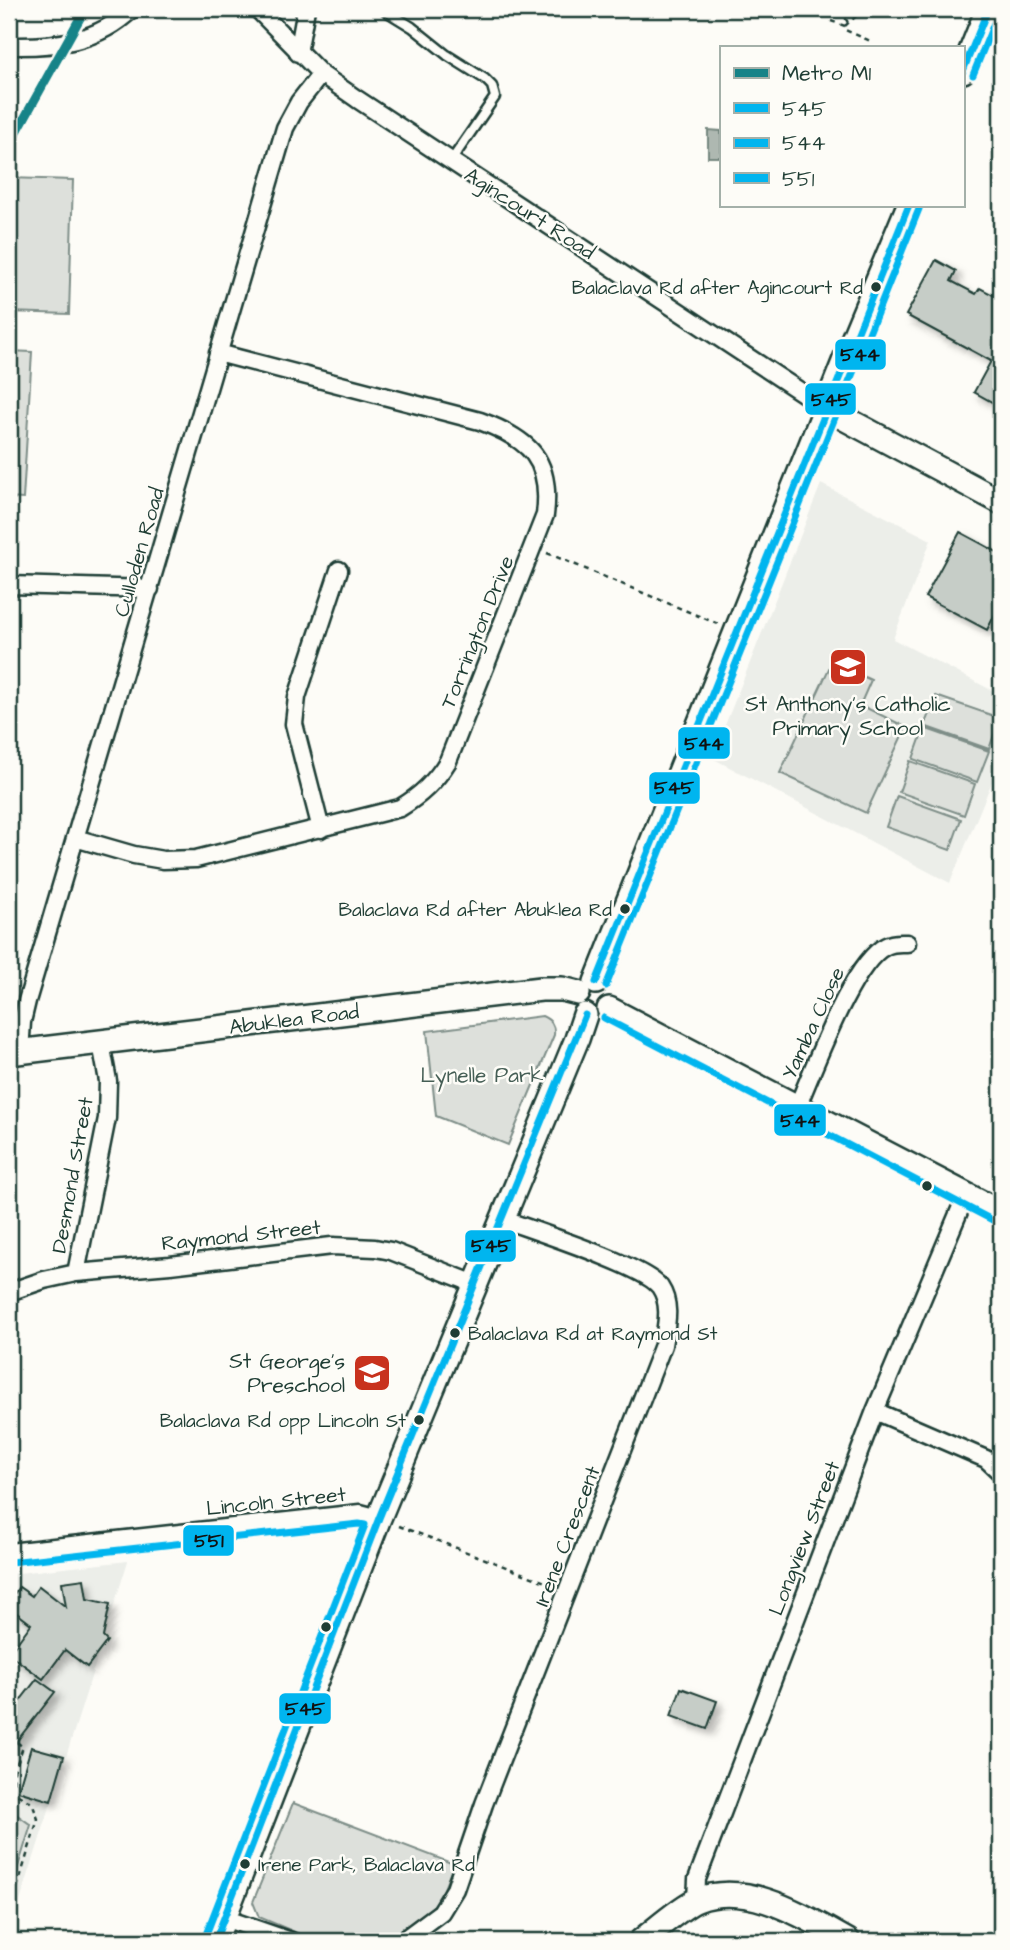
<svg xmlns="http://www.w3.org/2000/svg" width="1010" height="1950" font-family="'Architects Daughter',sans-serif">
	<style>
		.built { fill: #eceee9 }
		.green { fill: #dde0db; stroke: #7e8e88; stroke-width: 2 }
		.water { fill: #aeb8b1; stroke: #75877f; stroke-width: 2 }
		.building { fill: #c6cdc7; stroke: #1f3d34; stroke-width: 2; filter: url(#shadow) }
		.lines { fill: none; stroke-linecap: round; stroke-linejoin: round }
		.lane-casing { stroke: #1f3d34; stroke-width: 13 }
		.street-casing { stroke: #1f3d34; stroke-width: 21 }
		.secondary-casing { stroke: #1f3d34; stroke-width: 28 }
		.path { stroke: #1f3d34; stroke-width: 2.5; stroke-dasharray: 5 5; stroke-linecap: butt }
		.lane { stroke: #fdfcf7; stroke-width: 8 }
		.street { stroke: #fdfcf7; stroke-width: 16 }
		.secondary { stroke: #fdfcf7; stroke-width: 23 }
		.bus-1-casing { stroke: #fdfcf7; stroke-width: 12 }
		.bus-2-casing { stroke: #fdfcf7; stroke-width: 12 }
		.bus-3-casing { stroke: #fdfcf7; stroke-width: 12 }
		.bus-1 { stroke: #00b5ef; stroke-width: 7 }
		.bus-2 { stroke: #00b5ef; stroke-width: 7 }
		.bus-3 { stroke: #00b5ef; stroke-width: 7 }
		.metro-1-casing { stroke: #fdfcf7; stroke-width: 14 }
		.metro-1 { stroke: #168388; stroke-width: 9 }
		.bus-dot { fill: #1f3d34; stroke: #fdfcf7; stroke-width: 2.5 }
		.labels { text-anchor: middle; stroke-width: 5; stroke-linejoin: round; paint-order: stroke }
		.bus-label { font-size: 19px; fill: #1f3d34; stroke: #fdfcf7; text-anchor: end }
		.street-label { font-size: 21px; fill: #1f3d34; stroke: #fdfcf7 }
		.poi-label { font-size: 21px; fill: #1f3d34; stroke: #fdfcf7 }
		.park-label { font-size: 21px; fill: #455e55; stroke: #fdfcf7 }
		.line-badge { stroke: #fdfcf7; stroke-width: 2.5 }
		.pale-badge-label { font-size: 19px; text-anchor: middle; font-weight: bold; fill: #111 }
	</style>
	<defs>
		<filter id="shadow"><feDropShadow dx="5.5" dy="5.5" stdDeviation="3.5" flood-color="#0004"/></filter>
	</defs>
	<rect width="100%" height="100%" fill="#fdfcf7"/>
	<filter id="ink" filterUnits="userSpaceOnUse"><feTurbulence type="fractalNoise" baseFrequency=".0143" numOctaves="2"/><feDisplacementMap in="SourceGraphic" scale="14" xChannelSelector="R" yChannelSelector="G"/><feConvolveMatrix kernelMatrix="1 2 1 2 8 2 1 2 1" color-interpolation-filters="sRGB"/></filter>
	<g filter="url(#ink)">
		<path class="built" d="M821,484L931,540L893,639L1001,695V760L950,883L712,758Z
			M128,1561L9,1936V1574Z"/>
		<path class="green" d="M9,178L73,180L69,314L9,312Z
			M9,351L32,352L23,499L9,498Z
			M832,662L871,680L860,705L906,727L866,813L780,773Z
			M936,696L1000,718L989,749L924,726Z
			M924,728L989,751L977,782L913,759Z
			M910,761L975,784L964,815L899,792Z
			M897,796L961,819L950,850L886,827Z
			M542,1016C551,1020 555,1025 554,1035L508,1145L436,1116L427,1031Z
			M293,1803L454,1864L441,1896L426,1915L403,1930L380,1940H314L259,1917L253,1902Z
			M9,1809L31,1825L9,1896Z"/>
		<path class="water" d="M708,130L721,131V157H708Z"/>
		<path class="building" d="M936,260L956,271L951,281L976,294L980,288L1001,299V407L974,392L991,361L906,315Z
			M960,532L1001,554V603L987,630L925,597Z
			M84,1579L87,1599L110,1604L103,1637L107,1641L87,1667L65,1650L43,1679L9,1654L31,1624L9,1607V1601L19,1587L32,1596L39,1586L66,1607L62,1582Z
			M37,1679L55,1692L9,1751V1715Z
			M681,1688L717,1701L707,1729L671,1716Z
			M31,1747L64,1756L51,1801L18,1791Z"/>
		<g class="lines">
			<defs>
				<path id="lane" d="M386,11L412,27L447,55L485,79L492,86L495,97L451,161"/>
				<path id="street" d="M257,9L321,74L357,99L827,409
					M9,46C55,47 98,42 132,9
					M298,53L306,9
					M9,585L150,589
					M321,829L294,724L297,697L339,570
					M75,838L134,855L163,860L196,859L400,808C421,795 435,782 448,761L545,515C552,460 530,439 480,421L218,353
					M20,1052L22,1022L27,1001L285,128L299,102L321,74
					M797,1107C814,1069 852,962 886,946C893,942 900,943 907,943
					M76,1273L107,1118L108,1081L101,1043
					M9,1292L44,1280L76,1273L170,1265L332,1246L375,1248L391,1251L475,1284
					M875,1411L986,1459L1001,1473
					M9,1552L360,1513L379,1518
					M696,1901L697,1879L875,1411L966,1195
					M224,1918L291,1941
					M402,1941L441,1912L455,1889L484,1804L663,1345C666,1326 672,1305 660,1287C645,1266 532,1230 502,1219"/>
				<path id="secondary" d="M963,71L988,9
					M827,409L1001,502
					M596,982L854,337L909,205
					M609,1009L1001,1213
					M9,1053L541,989H562L578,993
					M215,1941L379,1518L577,1039L585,1015
					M641,1941C655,1930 682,1906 697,1900C749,1880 804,1917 848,1941"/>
			</defs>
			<use href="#lane" class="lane-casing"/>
			<use href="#street" class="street-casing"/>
			<use href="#secondary" class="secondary-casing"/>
			<path class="path" d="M841,9L848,23
				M831,21L845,26V30L873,42
				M845,26L864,9
				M547,553L718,624
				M399,1526L553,1585
				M9,1736L23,1747L14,1771L13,1792L32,1803L38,1819L9,1914
				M9,1881L19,1878"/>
			<use href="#lane" class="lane"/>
			<use href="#street" class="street"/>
			<use href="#secondary" class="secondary"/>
			<defs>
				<path id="bus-1" d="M963,71L988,9
					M596,982L909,205
					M215,1941L379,1518L585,1015"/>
				<path id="bus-2" d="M973,75L998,13
					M606,986L919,209
					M604,1018L996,1222"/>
				<path id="bus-3" d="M10,1562L359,1524L365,1525L205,1937"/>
			</defs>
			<use href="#bus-1" class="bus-1-casing"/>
			<use href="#bus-2" class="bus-2-casing"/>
			<use href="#bus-3" class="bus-3-casing"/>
			<use href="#bus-1" class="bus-1"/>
			<use href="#bus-2" class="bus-2"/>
			<use href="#bus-3" class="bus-3"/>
			<defs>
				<path id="metro-1" d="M9,146L85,9"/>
			</defs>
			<use href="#metro-1" class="metro-1-casing"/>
			<use href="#metro-1" class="metro-1"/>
		</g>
	</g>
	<defs>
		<symbol id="school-square" viewBox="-11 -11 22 22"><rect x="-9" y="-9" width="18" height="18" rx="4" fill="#c8321e" stroke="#fdfcf7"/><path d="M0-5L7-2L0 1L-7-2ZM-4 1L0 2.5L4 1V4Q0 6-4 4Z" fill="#fff"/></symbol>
	</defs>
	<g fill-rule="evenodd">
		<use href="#school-square" x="826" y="645" width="44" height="44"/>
		<use href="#school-square" x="350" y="1351" width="44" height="44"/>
	</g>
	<g class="bus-dot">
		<circle cx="876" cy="287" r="6"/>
		<circle cx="625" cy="909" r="6"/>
		<circle cx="927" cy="1186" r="6"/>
		<circle cx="455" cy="1333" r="6"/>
		<circle cx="419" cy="1420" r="6"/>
		<circle cx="326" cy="1627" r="6"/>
		<circle cx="245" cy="1864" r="6"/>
	</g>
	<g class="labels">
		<g class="bus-label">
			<text x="863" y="294">Balaclava Rd after Agincourt Rd</text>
			<text x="612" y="916">Balaclava Rd after Abuklea Rd</text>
			<text x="468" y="1340" text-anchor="start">Balaclava Rd at Raymond St</text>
			<text x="406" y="1427">Balaclava Rd opp Lincoln St</text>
			<text x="258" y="1871" text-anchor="start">Irene Park, Balaclava Rd</text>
		</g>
		<g class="street-label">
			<text transform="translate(530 213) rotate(33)" y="7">Agincourt Road</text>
			<text transform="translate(139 552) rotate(-74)" y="7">Culloden Road</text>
			<text transform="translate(477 632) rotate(-68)" y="7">Torrington Drive</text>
			<text transform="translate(294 1019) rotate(-7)" y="7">Abuklea Road</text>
			<text transform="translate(813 1023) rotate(-65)" y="7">Yamba Close</text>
			<text transform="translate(72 1175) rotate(-80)" y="7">Desmond Street</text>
			<text transform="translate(241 1235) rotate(-6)" y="7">Raymond Street</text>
			<text transform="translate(276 1501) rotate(-6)" y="7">Lincoln Street</text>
			<text transform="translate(567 1536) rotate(-69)" y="7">Irene Crescent</text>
			<text transform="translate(804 1538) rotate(-69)" y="7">Longview Street</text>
		</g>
		<g class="poi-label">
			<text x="848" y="711">St Anthony's Catholic<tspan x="848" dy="24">Primary School</tspan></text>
			<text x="345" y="1368" text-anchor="end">St George's<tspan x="345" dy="24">Preschool</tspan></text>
		</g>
		<g class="park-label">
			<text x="482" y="1082">Lynelle Park</text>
		</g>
	</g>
	<g class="line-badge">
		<rect x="834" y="338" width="53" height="33" rx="7" fill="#00b5ef"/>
		<rect x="804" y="382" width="53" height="34" rx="7" fill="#00b5ef"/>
		<rect x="677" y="726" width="54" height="34" rx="7" fill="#00b5ef"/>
		<rect x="648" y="771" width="53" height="34" rx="7" fill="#00b5ef"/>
		<rect x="773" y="1103" width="54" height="34" rx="7" fill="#00b5ef"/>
		<rect x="464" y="1229" width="53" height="34" rx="7" fill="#00b5ef"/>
		<rect x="182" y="1524" width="53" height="33" rx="7" fill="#00b5ef"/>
		<rect x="278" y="1692" width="54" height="33" rx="7" fill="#00b5ef"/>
	</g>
	<g class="pale-badge-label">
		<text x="860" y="361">544</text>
		<text x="831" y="406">545</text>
		<text x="704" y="750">544</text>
		<text x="674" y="794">545</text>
		<text x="800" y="1127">544</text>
		<text x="491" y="1252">545</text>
		<text x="209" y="1547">551</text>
		<text x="305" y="1715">545</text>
	</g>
	<rect width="1010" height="1950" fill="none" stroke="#fdfcf7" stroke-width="35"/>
	<rect x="18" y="18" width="975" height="1915" fill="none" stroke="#1f3d34" stroke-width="2.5" filter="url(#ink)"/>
	<rect x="720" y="46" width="245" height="161" fill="#fdfcf7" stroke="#a4b0a9" stroke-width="2"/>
	<rect x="734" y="68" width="35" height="10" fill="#168388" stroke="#a4b0a9" stroke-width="2"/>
	<text x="782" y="80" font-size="21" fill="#1f3d34">Metro M1</text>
	<rect x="734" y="103" width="35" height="10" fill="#00b5ef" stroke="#a4b0a9" stroke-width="2"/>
	<text x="782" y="116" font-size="21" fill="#1f3d34">545</text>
	<rect x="734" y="138" width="35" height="10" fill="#00b5ef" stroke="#a4b0a9" stroke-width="2"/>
	<text x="782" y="150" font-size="21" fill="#1f3d34">544</text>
	<rect x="734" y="173" width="35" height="10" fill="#00b5ef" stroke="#a4b0a9" stroke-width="2"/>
	<text x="782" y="186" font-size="21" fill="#1f3d34">551</text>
</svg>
